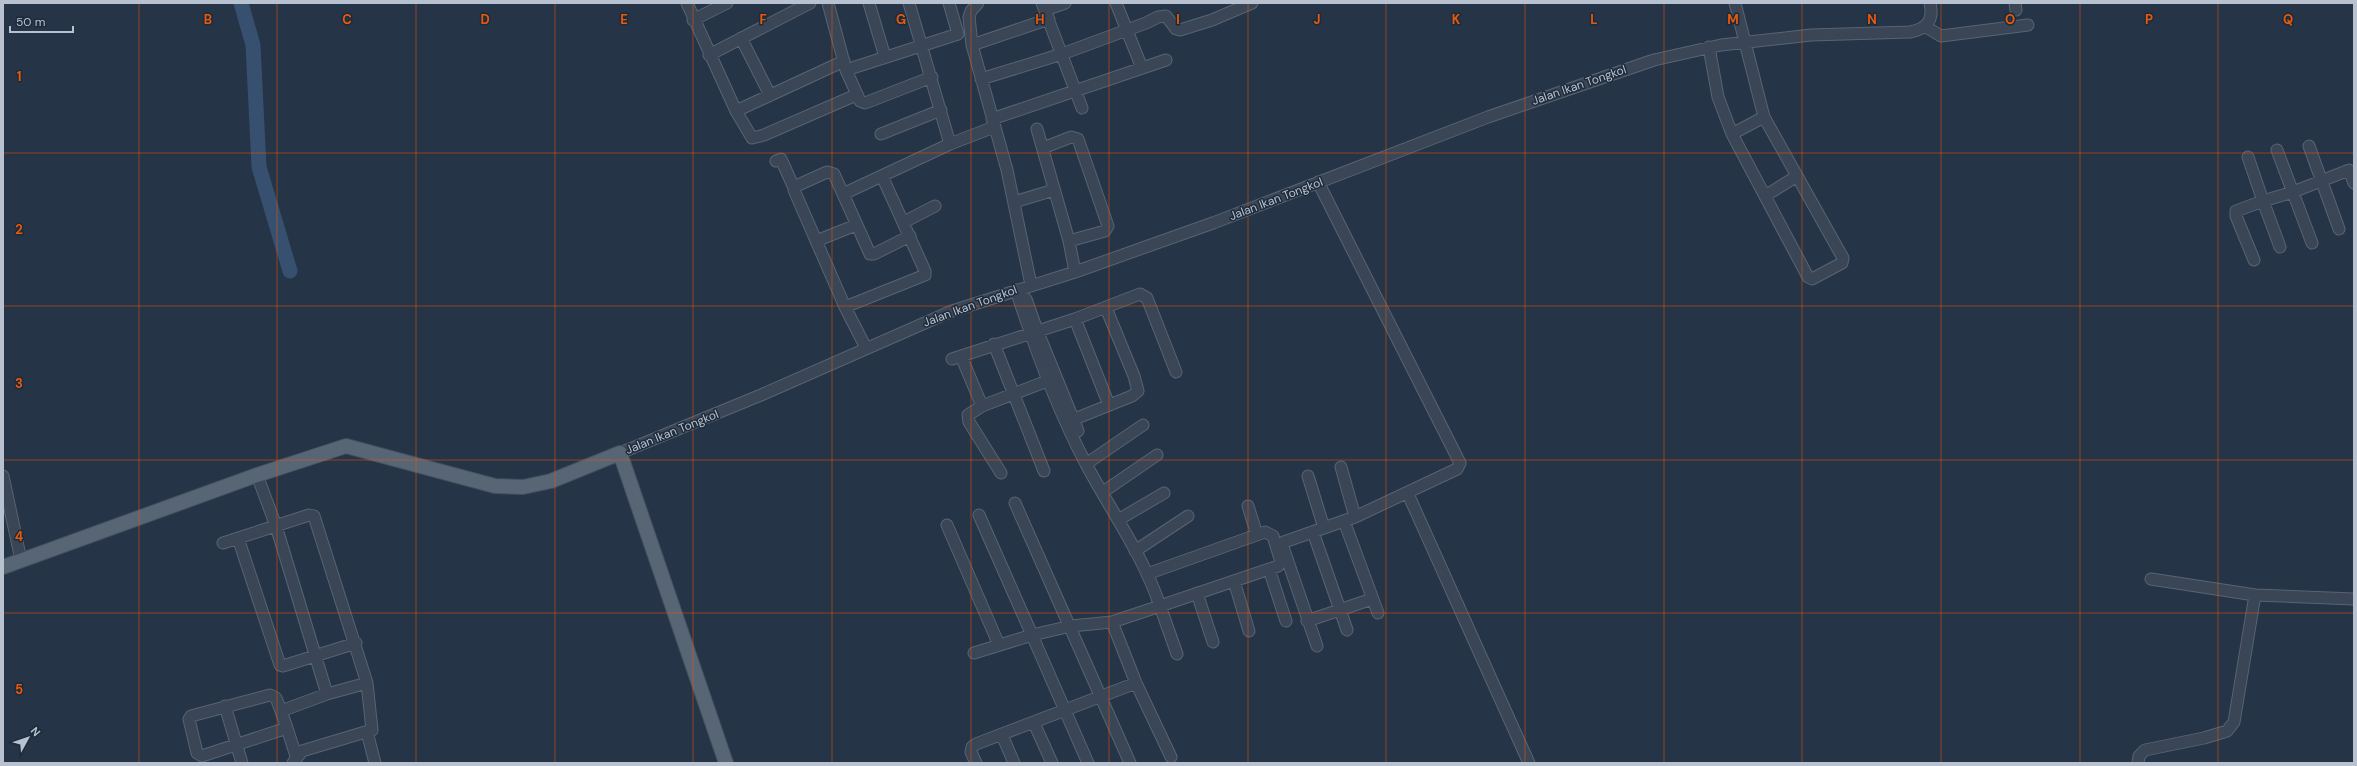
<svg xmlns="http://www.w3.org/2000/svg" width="2357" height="766" font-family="'DM Sans',sans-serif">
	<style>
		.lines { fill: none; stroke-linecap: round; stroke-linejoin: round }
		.river { stroke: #37506f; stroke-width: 15 }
		.minor-casing { stroke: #586473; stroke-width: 13 }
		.major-casing { stroke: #434f5f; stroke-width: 16 }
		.minor { stroke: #3a4655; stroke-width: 11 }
		.major { stroke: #586575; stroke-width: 14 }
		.grid { fill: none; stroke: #e8590c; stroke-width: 1; stroke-opacity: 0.55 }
		.labels { text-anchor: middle; stroke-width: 3; stroke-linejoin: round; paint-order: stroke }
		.street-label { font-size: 12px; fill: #b7c1cf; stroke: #1e2b3b }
		.grid-label { font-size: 13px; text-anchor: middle; font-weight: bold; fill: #e8590c; stroke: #1e2b3b; stroke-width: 3; stroke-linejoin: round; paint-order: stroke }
	</style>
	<rect width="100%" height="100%" fill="#253446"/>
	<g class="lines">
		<path class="river" d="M241,3L253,45L259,167L290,271"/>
		<defs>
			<path id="minor" d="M687,3L736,111L752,138L764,135L856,95
				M828,3L846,70L860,101L865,103L932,77
				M869,3L885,57
				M909,3L950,144
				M978,3L971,11L969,17L972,45L1007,170L1031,285
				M1042,3L1082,108
				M1116,3L1142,68
				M2015,3L2016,10
				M1045,10L1065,3
				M693,20L727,3
				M1926,27L1941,36L2028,25
				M741,38L770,95
				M972,45L1049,19
				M1709,47L1718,97L1732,134L1808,277L1812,279L1842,263L1843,258L1764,117L1735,3
				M709,55L810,3
				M846,70L958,34L949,3
				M981,79L1062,54L1146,23L1158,17L1166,16L1176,29L1180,30L1212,20L1252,3
				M736,111L844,61
				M992,119L1166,60
				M1037,129L1069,241L1075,272
				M881,134L941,110
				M1732,134L1764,117
				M2309,146L2339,229
				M1043,148L1071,137L1078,139L1108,226L1105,231L1069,241
				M2277,150L2312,243
				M2248,157L2263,201L2236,211V216L2254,260
				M776,161L781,159L794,188
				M882,176L925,271V275L845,307L794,190L796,186L827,172L834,174L870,254H874L910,236
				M843,194L950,144L994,127
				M1765,196L1797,176
				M1014,202L1054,190
				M904,222L935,206
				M816,241L856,225
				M2280,247L2263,201L2293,192L2349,170L2354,183
				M1016,290C1035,349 1057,409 1086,464C1111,511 1143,555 1160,606L1278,566L1281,562L1273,536L1265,532L1147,574
				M1026,299L1037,330L1078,431
				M845,307L866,348
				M1075,319L1109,405
				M994,344L1044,471
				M961,356L982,406
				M952,359L1075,319L1140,294L1147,298L1176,372
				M1067,422L1132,396L1138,391L1134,376L1106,308
				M620,453L761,395L952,311L1075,272L1213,223L1488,117L1654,60L1721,45L1811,35L1910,32C1927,29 1934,20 1930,3
				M1086,464L1143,425
				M1341,467L1355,517
				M1001,473L969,422L968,415L982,406L1055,378
				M257,475L276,526L327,694
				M3,476L21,560
				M1308,476L1324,528
				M1103,492L1157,455
				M1408,494L1529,763
				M1015,503L1130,763
				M1248,506L1257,535
				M1118,520L1164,493
				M1344,521L1378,613
				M947,525L999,645
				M1313,532L1347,630
				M238,538L280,665L283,666L356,643
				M223,543L309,515L314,516L367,683L372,730L302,751L293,763
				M1135,551L1188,516
				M1269,569L1286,621
				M2151,579L2255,595
				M1234,581L1249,631
				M1197,593L1213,642
				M1307,621L1372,599
				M1317,646L1283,547L1284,542L1355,517L1457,469L1460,463L1318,182
				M974,653L1032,635L979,515
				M225,706L242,763
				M281,711L276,698L270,695L191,716L189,719L197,753L202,756L287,728L281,711L327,694L367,683
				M1034,723L1052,763
				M287,728L296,756
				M367,732L375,763
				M1002,735L1014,763
				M1171,757L1136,683L1112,622L1160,606L1177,654
				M976,763L971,752L972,747L976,744L1136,683
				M1088,763L1032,635L1071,626L1112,622
				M2138,763L2139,756L2145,750L2204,738L2227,731L2234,722L2255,595L2354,599"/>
			<path id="major" d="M3,567L257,475L346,446L495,486L523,487L551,481L620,453L726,763"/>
		</defs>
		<use href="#minor" class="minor-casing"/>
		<use href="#major" class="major-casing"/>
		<use href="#minor" class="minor"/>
		<use href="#major" class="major"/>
	</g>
	<path class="grid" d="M139,3V763M277,3V763M416,3V763M555,3V763M693,3V763M832,3V763M971,3V763M1109,3V763M1248,3V763M1386,3V763M1525,3V763M1664,3V763M1802,3V763M1941,3V763M2080,3V763M2218,3V763M3,153H2354M3,306H2354M3,460H2354M3,613H2354"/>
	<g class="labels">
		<g class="street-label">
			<text transform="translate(1579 85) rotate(-19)" y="4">Jalan Ikan Tongkol</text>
			<text transform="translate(1276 199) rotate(-21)" y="4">Jalan Ikan Tongkol</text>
			<text transform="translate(970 306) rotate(-20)" y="4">Jalan Ikan Tongkol</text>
			<text transform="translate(672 432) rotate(-22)" y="4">Jalan Ikan Tongkol</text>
		</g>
	</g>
	<g class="grid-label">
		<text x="208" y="24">B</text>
		<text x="347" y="24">C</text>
		<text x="485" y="24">D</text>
		<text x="624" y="24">E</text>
		<text x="763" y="24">F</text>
		<text x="901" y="24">G</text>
		<text x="1040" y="24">H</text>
		<text x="1178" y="24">I</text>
		<text x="1317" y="24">J</text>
		<text x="1456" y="24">K</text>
		<text x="1594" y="24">L</text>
		<text x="1733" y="24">M</text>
		<text x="1872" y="24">N</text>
		<text x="2010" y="24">O</text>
		<text x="2149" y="24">P</text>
		<text x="2288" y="24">Q</text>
		<text x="19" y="81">1</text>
		<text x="19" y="234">2</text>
		<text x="19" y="388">3</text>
		<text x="19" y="541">4</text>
		<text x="19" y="694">5</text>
	</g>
	<rect width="2357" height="766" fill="none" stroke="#b7c1cf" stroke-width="8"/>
	<g transform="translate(28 738) rotate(50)" stroke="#1e2b3b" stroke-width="3" paint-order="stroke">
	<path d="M0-3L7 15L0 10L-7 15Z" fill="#b7c1cf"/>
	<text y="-6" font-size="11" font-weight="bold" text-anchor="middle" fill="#b7c1cf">N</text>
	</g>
	<path d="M10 26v6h63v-6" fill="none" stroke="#b7c1cf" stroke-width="2"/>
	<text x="16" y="26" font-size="12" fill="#b7c1cf" stroke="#1e2b3b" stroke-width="3" paint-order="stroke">50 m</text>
</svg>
